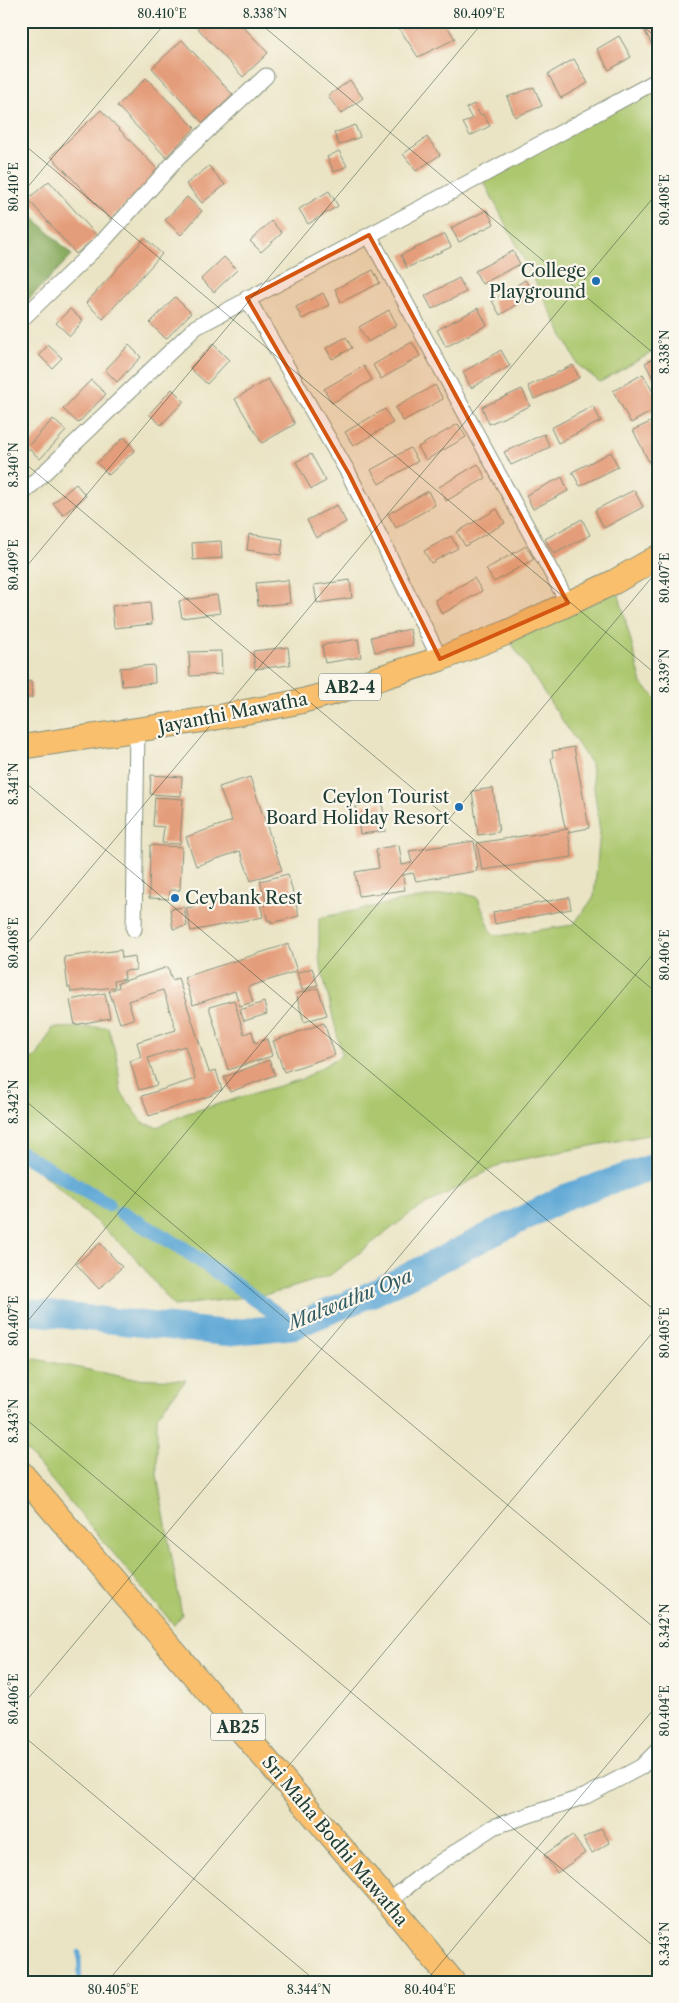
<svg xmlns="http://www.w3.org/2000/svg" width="679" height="2003" font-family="'Libre Caslon Text',serif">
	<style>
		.green { fill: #acc76e; stroke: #668251 }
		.forest { fill: #89ac61; stroke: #54744a }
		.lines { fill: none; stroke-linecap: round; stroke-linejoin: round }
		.stream { stroke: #5fa8d6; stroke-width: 4.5 }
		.canal { stroke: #5fa8d6; stroke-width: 15 }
		.river { stroke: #5fa8d6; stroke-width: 26 }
		.building { fill: #e49d7a }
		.street-casing { stroke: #84907c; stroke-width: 17 }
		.primary-casing { stroke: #84907c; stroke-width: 26 }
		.street { stroke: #fff; stroke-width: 15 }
		.primary { stroke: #f9bf6d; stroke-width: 24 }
		.marked { fill: #d45610; fill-opacity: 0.2; stroke: #d45610; stroke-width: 4; stroke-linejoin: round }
		.ticks { fill: none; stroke: #1f3d34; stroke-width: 1; stroke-opacity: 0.45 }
		.poi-dot { fill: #1f6fb2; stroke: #fbf7ec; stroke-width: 2 }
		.labels { text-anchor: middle; stroke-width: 4.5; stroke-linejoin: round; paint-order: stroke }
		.shield { fill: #fbf7ec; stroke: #61756b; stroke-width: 1 }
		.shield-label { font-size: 16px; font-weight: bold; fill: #1f3d34 }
		.poi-label { font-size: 18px; fill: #1f3d34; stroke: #fbf7ec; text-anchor: end }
		.street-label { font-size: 18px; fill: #1f3d34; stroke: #fbf7ec }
		.water-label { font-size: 19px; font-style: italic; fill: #325d65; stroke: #fbf7ec }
		.neatline { fill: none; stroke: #1f3d34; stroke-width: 2 }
		.ticks-label { font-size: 12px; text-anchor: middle; fill: #1f3d34 }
	</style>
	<rect width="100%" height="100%" fill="#fbf7ec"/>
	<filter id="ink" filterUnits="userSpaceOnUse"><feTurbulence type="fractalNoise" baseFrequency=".02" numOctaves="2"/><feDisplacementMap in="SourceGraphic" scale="10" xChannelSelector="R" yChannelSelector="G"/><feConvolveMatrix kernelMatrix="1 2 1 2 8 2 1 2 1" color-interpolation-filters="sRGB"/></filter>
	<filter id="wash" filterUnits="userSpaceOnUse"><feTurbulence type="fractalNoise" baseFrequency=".0096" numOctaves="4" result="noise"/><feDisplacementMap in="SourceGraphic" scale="20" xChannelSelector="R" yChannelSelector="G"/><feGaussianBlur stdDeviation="1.12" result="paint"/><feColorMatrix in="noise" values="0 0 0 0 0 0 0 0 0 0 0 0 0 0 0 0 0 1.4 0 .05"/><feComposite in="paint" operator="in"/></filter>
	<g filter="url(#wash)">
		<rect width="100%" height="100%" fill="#eae4c5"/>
		<path class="green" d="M658,80V349L600,382L578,365L481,176Z
			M618,591L642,684L658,700V1133L503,1163L414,1211L329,1276L271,1294L174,1306L133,1255L21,1155V1064L37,1056L53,1028L108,1027L117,1059L121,1092L143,1123L157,1127L185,1114L302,1079L342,1055L319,958V918L401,901L460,892L478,898L492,934L506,935L573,925L594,897L600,832L591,764L510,641Z
			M21,1356L128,1378L186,1380L157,1416V1475L182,1615L174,1625L21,1444Z"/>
		<path class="forest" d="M24,208L72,255L21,307V211Z"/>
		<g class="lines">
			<path class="stream" d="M79,1952L80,1982"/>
			<path class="canal" d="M21,1153L108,1204
				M122,1213L181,1247L294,1326"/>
			<path class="river" d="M21,1311L226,1333L294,1326L374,1293L568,1196L658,1165"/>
		</g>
		<g id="blocks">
			<path class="building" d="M191,21H238L268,53L243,77Z
				M413,21H444L455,39L418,57L399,28Z
				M644,21H658V43L652,45L641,23Z
				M619,36L631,57L609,70L597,49Z
				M182,40L233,95L203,123L152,68Z
				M574,59L588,83L561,98L548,74Z
				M146,78L195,128L166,157L117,106Z
				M350,80L363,98L341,114L328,96Z
				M534,87L542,106L515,117L507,97Z
				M474,104L480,115L483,114L490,126L470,136L463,123L472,119L466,108Z
				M101,110L160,172L110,219L51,156Z
				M355,125L360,137L339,145L334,133Z
				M427,137L440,155L416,171L403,154Z
				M339,151L347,166L334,172L327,157Z
				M209,166L225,185L202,203L186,184Z
				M49,181L97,236L76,254L28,199Z
				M329,191L338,206L308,224L299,209Z
				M187,197L202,211L181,235L165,220Z
				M487,210L494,224L459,242L451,228Z
				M271,221L282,233L261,252L250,241Z
				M445,234L451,247L407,268L401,255Z
				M145,238L162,254L103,319L86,303Z
				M513,251L520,264L482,284L475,271Z
				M224,257L237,270L214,292L201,279Z
				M373,270L380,283L341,302L335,289Z
				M459,278L466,292L432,309L425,296Z
				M525,280L534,293L500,315L492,301Z
				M323,293L329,305L302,319L296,307Z
				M175,297L191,313L166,339L150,323Z
				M478,308L487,325L446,347L437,330Z
				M70,309L83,321L70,336L56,323Z
				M389,310L397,325L368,342L359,327Z
				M346,337L352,348L332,359L326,348Z
				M412,342L420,356L381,379L373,365Z
				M213,344L229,360L207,384L190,368Z
				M48,345L62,358L52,368L39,355Z
				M129,345L141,357L117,382L105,370Z
				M501,350L510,366L471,388L463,372Z
				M658,356V388L645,363Z
				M573,365L579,378L534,399L528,386Z
				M364,366L372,380L332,403L324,389Z
				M643,374L658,401V408L631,423L613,391Z
				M268,379L295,424L262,443L235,399Z
				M91,380L106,394L78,423L63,409Z
				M435,385L443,399L403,421L395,408Z
				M172,389L184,401L161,425L149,414Z
				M522,389L530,406L489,424L482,407Z
				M593,406L601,421L558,443L551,428Z
				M385,409L393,423L353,446L345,432Z
				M53,419L66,431L40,459L27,447Z
				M655,420L658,426V460L650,464L633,430Z
				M458,424L466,437L426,460L418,447Z
				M544,434L550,447L511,465L504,452Z
				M124,437L135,450L109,475L97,463Z
				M410,448L418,461L379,484L371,470Z
				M611,452L618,467L580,486L572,472Z
				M311,454L326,481L311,489L296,462Z
				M478,464L486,478L446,501L439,487Z
				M562,477L568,491L533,509L526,495Z
				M76,484L86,496L63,515L53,503Z
				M634,490L643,507L604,528L595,510Z
				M428,491L435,505L396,528L388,514Z
				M337,505L346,522L316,538L307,520Z
				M497,509L505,523L465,546L457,532Z
				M582,519L590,535L554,554L545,539Z
				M249,534L283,539L281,555L247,550Z
				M451,536L458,548L431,563L424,551Z
				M221,541L222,558L193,560L192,543Z
				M526,546L534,559L494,582L486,569Z
				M474,578L482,591L442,614L435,600Z
				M288,580L290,603L258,606L256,583Z
				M350,580L352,598L317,603L314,585Z
				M217,595L220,613L182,618L179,601Z
				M150,602L152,624L114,628L112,606Z
				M410,629L413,645L375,652L371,637Z
				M358,639L361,657L325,663L322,645Z
				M288,647L290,665L255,669L253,651Z
				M221,651L222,674L190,676L189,652Z
				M154,665L155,683L122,686L120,668Z
				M31,681L32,698H21V682Z
				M574,747L589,828L568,832L572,857L482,870L477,843L568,829L565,828L551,758L553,757L552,751Z
				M151,775L182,777L181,796L150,794Z
				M250,777L282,870L251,881L240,851L196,866L186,837L232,821L219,787Z
				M493,788L499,832L478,835L472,791Z
				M155,797L183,799L180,844L162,843L164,827L153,826Z
				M382,802L386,831L360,834L356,806Z
				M474,841L478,867H476L477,871L416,881L413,873L403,875L405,890L359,896L355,872L379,868L376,849L399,845L402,865L412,863L409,851Z
				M150,845L182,847L180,890H170L169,899L149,898Z
				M288,874L299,916L271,923V920L268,921L263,902L266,901L260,881Z
				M258,894L263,917L191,931L186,908Z
				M569,897L571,909L495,924L493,912Z
				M184,907L187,926L173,929L170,909Z
				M288,944L297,971L248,987L253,1002L240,1006L235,991L193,1005L184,977Z
				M121,950L122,958L135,956L136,970L124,971L125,979L114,981L115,987L71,992L70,987L68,988L64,957Z
				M168,967L172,980L178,978L209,1072L216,1070L222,1090L212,1093V1095L149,1116L142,1096L195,1079V1078L185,1046L148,1058L157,1085L139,1090L130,1061L141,1057L137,1042L176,1030L163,990L128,1001L134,1019L120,1023L109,991L119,987L118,983Z
				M312,968L318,985L302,990L297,973Z
				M318,988L327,1015L304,1022L296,994Z
				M105,993L110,1018L75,1025L70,1000Z
				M234,1000L244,1034L252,1031L255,1043L267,1039L272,1056L228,1070L209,1007Z
				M264,1002L267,1014L244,1021L240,1010Z
				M324,1023L335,1055L284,1072L273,1041Z
				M269,1060L275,1075L230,1092L224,1077Z
				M100,1243L122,1267L99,1289L76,1264Z
				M601,1828L610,1843L592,1853L583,1838Z
				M572,1835L585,1853L557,1873L544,1855Z"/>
		</g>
	</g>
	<g filter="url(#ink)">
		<use href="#blocks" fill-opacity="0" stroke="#84907c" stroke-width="1"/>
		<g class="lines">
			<defs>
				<path id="street" d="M369,235L568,603
					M247,298L349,474L440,659
					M21,320L104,240L177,159L266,76
					M21,495L196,327L481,176L658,80
					M134,929L137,730
					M388,1902L427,1871L493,1827L586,1796L641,1767L658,1750"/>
				<path id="primary" d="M21,747L203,720L298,702L332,693L440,659L506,633L614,582L658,557
					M21,1473L388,1902L453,1982"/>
			</defs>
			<use href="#street" class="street-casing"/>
			<use href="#primary" class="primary-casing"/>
			<use href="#street" class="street"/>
			<use href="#primary" class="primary"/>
		</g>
	</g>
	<path class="marked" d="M369,235L568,603L440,659L349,474L247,298Z"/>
	<path class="ticks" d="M257,21L658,357M637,21L658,39M21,142L658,676M21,195L167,21M21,460L658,994M21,573L484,21M21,779L658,1313M21,951L658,192M21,1097L658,1631M21,1329L658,570M21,1415L658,1950M21,1707L658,948M21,1734L317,1982M107,1982L658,1326M425,1982L658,1704"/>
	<g class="poi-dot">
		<circle cx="596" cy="281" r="5"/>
		<circle cx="459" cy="807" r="5"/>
		<circle cx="175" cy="898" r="5"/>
	</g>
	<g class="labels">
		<g class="shield">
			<rect x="319" y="673.5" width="62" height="27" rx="4"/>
			<rect x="210.5" y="1713.5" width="55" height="27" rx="4"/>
		</g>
		<g class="shield-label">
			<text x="350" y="693">AB2-4</text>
			<text x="238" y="1733">AB25</text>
		</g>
		<g class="poi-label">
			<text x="586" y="277">College<tspan x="586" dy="21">Playground</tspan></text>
			<text x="449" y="803">Ceylon Tourist<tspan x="449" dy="21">Board Holiday Resort</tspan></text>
			<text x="185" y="904" text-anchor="start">Ceybank Rest</text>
		</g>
		<g class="street-label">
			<text transform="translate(233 713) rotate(-11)" y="6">Jayanthi Mawatha</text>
			<text transform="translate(335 1841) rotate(50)" y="6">Sri Maha Bodhi Mawatha</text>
		</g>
		<g class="water-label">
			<text transform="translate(350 1299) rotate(-22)" y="7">Malwathu Oya</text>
		</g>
	</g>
	<rect width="679" height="2003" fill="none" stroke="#fbf7ec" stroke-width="55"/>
	<rect x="28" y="28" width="624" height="1948" class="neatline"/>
	<g class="ticks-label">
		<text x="162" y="18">80.410°E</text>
		<text x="265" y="18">8.338°N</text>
		<text x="479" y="18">80.409°E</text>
		<text transform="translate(14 187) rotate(-90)" y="4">80.410°E</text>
		<text transform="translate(665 200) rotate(-90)" y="4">80.408°E</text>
		<text transform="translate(665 352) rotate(-90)" y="4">8.338°N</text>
		<text transform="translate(14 465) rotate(-90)" y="4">8.340°N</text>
		<text transform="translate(14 565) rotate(-90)" y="4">80.409°E</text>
		<text transform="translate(665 578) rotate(-90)" y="4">80.407°E</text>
		<text transform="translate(665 671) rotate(-90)" y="4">8.339°N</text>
		<text transform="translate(14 784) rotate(-90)" y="4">8.341°N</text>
		<text transform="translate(14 943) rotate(-90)" y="4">80.408°E</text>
		<text transform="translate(665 955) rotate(-90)" y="4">80.406°E</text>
		<text transform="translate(14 1102) rotate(-90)" y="4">8.342°N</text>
		<text transform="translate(14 1321) rotate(-90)" y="4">80.407°E</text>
		<text transform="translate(665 1333) rotate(-90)" y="4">80.405°E</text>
		<text transform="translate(14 1421) rotate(-90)" y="4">8.343°N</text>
		<text transform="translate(665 1626) rotate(-90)" y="4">8.342°N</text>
		<text transform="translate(14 1699) rotate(-90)" y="4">80.406°E</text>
		<text transform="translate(665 1711) rotate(-90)" y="4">80.404°E</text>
		<text transform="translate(665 1944) rotate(-90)" y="4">8.343°N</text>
		<text x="113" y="1994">80.405°E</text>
		<text x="309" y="1994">8.344°N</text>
		<text x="430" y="1994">80.404°E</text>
	</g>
</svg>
